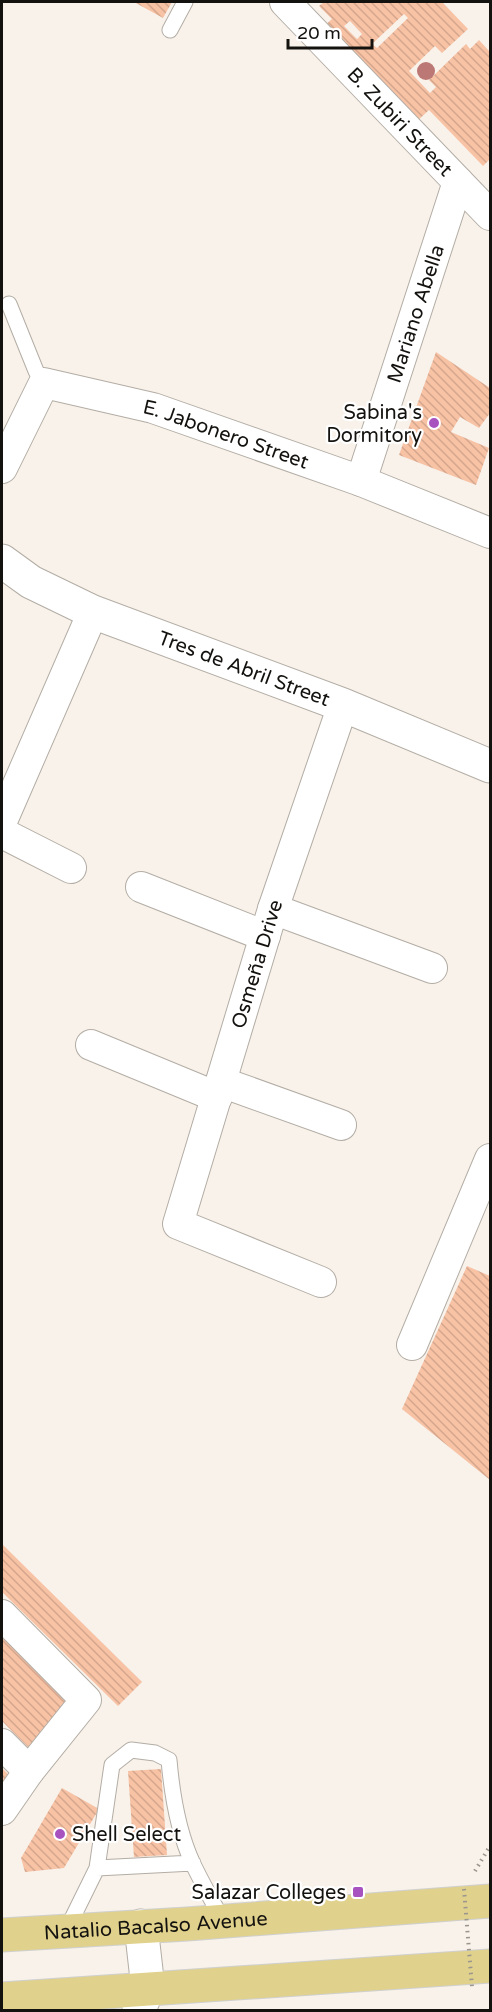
<svg xmlns="http://www.w3.org/2000/svg" width="492" height="2012" font-family="'Varela Round',sans-serif">
	<style>
		.building { fill: url(#building-back-hatch); fill-rule: evenodd }
		.lines { fill: none; stroke-linecap: round; stroke-linejoin: round }
		.service-casing { stroke: #b3ada5; stroke-width: 17 }
		.minor-casing { stroke: #b3ada5; stroke-width: 32 }
		.tertiary-casing { stroke: #b3ada5; stroke-width: 35 }
		.primary-casing { stroke: #d0d0cf; stroke-width: 35 }
		.path { stroke: #9a958f; stroke-width: 4; stroke-dasharray: 1.5 4.5; stroke-linecap: butt }
		.service { stroke: #fff; stroke-width: 15 }
		.minor { stroke: #fff; stroke-width: 30 }
		.tertiary { stroke: #fff; stroke-width: 33 }
		.primary { stroke: #e0d18c; stroke-width: 33 }
		.path-bridge { stroke: #9a958f; stroke-width: 4; stroke-dasharray: 1.5 4.5; stroke-linecap: butt }
		.tree { fill: #bc7874 }
		.poi-dot { fill: #a852c0; stroke: #fff; stroke-width: 2 }
		.labels { text-anchor: middle; stroke-width: 4.5; stroke-linejoin: round; paint-order: stroke }
		.street-label { font-size: 20px; fill: #14120f; stroke: #fff }
		.poi-label { font-size: 20px; fill: #14120f; stroke: #fff; text-anchor: end }
	</style>
	<defs>
		<pattern id="building-back-hatch" width="6" height="6" patternUnits="userSpaceOnUse" patternTransform="scale(1.5)"><rect width="6" height="6" fill="#f8c2a5"/><path d="M-1 5l2 2M0 0l6 6M5-1l2 2" fill="none" stroke="#d4a68d"/></pattern>
	</defs>
	<rect width="100%" height="100%" fill="#f8f2ea"/>
	<path class="building" d="M134,2H172L163,18Z
		M324,2H442L468,29L442,53L435,46L409,71L430,93L436,87L429,80L466,44L470,49L479,40L490,52V159L483,166L429,110L415,123L322,28L332,19L319,6ZM404,14L408,18L377,48L372,44ZM350,21L362,34L357,39L344,26Z
		M436,352L490,388V413L479,428L460,417L451,432L489,448L476,485L399,455Z
		M467,1266L490,1276V1480L402,1409Z
		M2,1544L142,1682L118,1706L2,1592Z
		M2,1634L76,1708L33,1752L2,1721Z
		M2,1768L12,1778L2,1789Z
		M161,1769L167,1855L134,1857L128,1771Z
		M62,1788L99,1809L64,1868L25,1872L21,1858Z"/>
	<g class="lines">
		<defs>
			<path id="service" d="M170,30L185,2
				M9,304L36,371L44,383
				M97,1868L193,1863
				M66,1931L97,1868L112,1765L131,1750L155,1753L169,1760C172,1795 178,1832 193,1864C202,1883 213,1902 223,1921"/>
			<g id="minor">
				<path id="s1" d="M285,2L490,215"/>
				<path id="s2" d="M2,468L44,383L153,408L361,481L490,533"/>
				<path id="s3" d="M361,481L458,182"/>
				<path d="M2,821L93,612"/>
				<path d="M2,833L71,868"/>
				<path d="M141,887L265,936"/>
				<path d="M273,909L432,968"/>
				<path d="M91,1045L217,1097"/>
				<path d="M221,1082L341,1125"/>
				<path id="s4" d="M321,1282L178,1224L273,909L343,705"/>
				<path d="M412,1345L490,1159"/>
				<path d="M2,1615L86,1700L29,1771L2,1810"/>
				<path d="M2,1744L29,1771"/>
			</g>
			<g id="tertiary">
				<path id="s5" d="M2,561L31,582L93,612L343,705L490,766"/>
				<path d="M139,2010L148,1988L141,1926"/>
			</g>
			<g id="primary">
				<path id="s6" d="M2,1935L187,1924L490,1901"/>
				<path d="M2,1999L490,1966"/>
			</g>
		</defs>
		<use href="#service" class="service-casing"/>
		<use href="#minor" class="minor-casing"/>
		<use href="#tertiary" class="tertiary-casing"/>
		<use href="#primary" class="primary-casing"/>
		<path class="path" d="M475,1871L490,1846"/>
		<use href="#service" class="service"/>
		<use href="#minor" class="minor"/>
		<use href="#tertiary" class="tertiary"/>
		<use href="#primary" class="primary"/>
		<path class="path-bridge" d="M464,1889L472,1987"/>
	</g>
	<circle class="tree" cx="426" cy="71" r="9"/>
	<g class="poi-dot">
		<circle cx="434" cy="423" r="6"/>
		<circle cx="60" cy="1834" r="6"/>
		<rect x="352" y="1886" width="12" height="12" rx="3"/>
	</g>
	<g class="labels">
		<g class="street-label">
			<text dy="7" stroke="none"><textPath href="#s1" startOffset="166">B. Zubiri Street</textPath></text>
			<text dy="7" stroke="none"><textPath href="#s3" startOffset="176">Mariano Abella</textPath></text>
			<text dy="7" stroke="none"><textPath href="#s2" startOffset="284">E. Jabonero Street</textPath></text>
			<text dy="7" stroke="none"><textPath href="#s5" startOffset="266">Tres de Abril Street</textPath></text>
			<text dy="7" stroke="none"><textPath href="#s4" startOffset="426">Osmeña Drive</textPath></text>
			<text dy="7" stroke="none"><textPath href="#s6" startOffset="154">Natalio Bacalso Avenue</textPath></text>
		</g>
		<g class="poi-label">
			<text x="422" y="419">Sabina's<tspan x="422" dy="23">Dormitory</tspan></text>
			<text x="72" y="1841" text-anchor="start">Shell Select</text>
			<text x="346" y="1899">Salazar Colleges</text>
		</g>
	</g>
	<rect width="492" height="2012" fill="none" stroke="#14120f" stroke-width="6"/>
	<path d="M288 39v9h84v-9" fill="none" stroke="#14120f" stroke-width="3"/>
	<text x="297" y="39" font-size="18" fill="#14120f" stroke="#ffffff" stroke-width="4.5" paint-order="stroke">20 m</text>
</svg>
